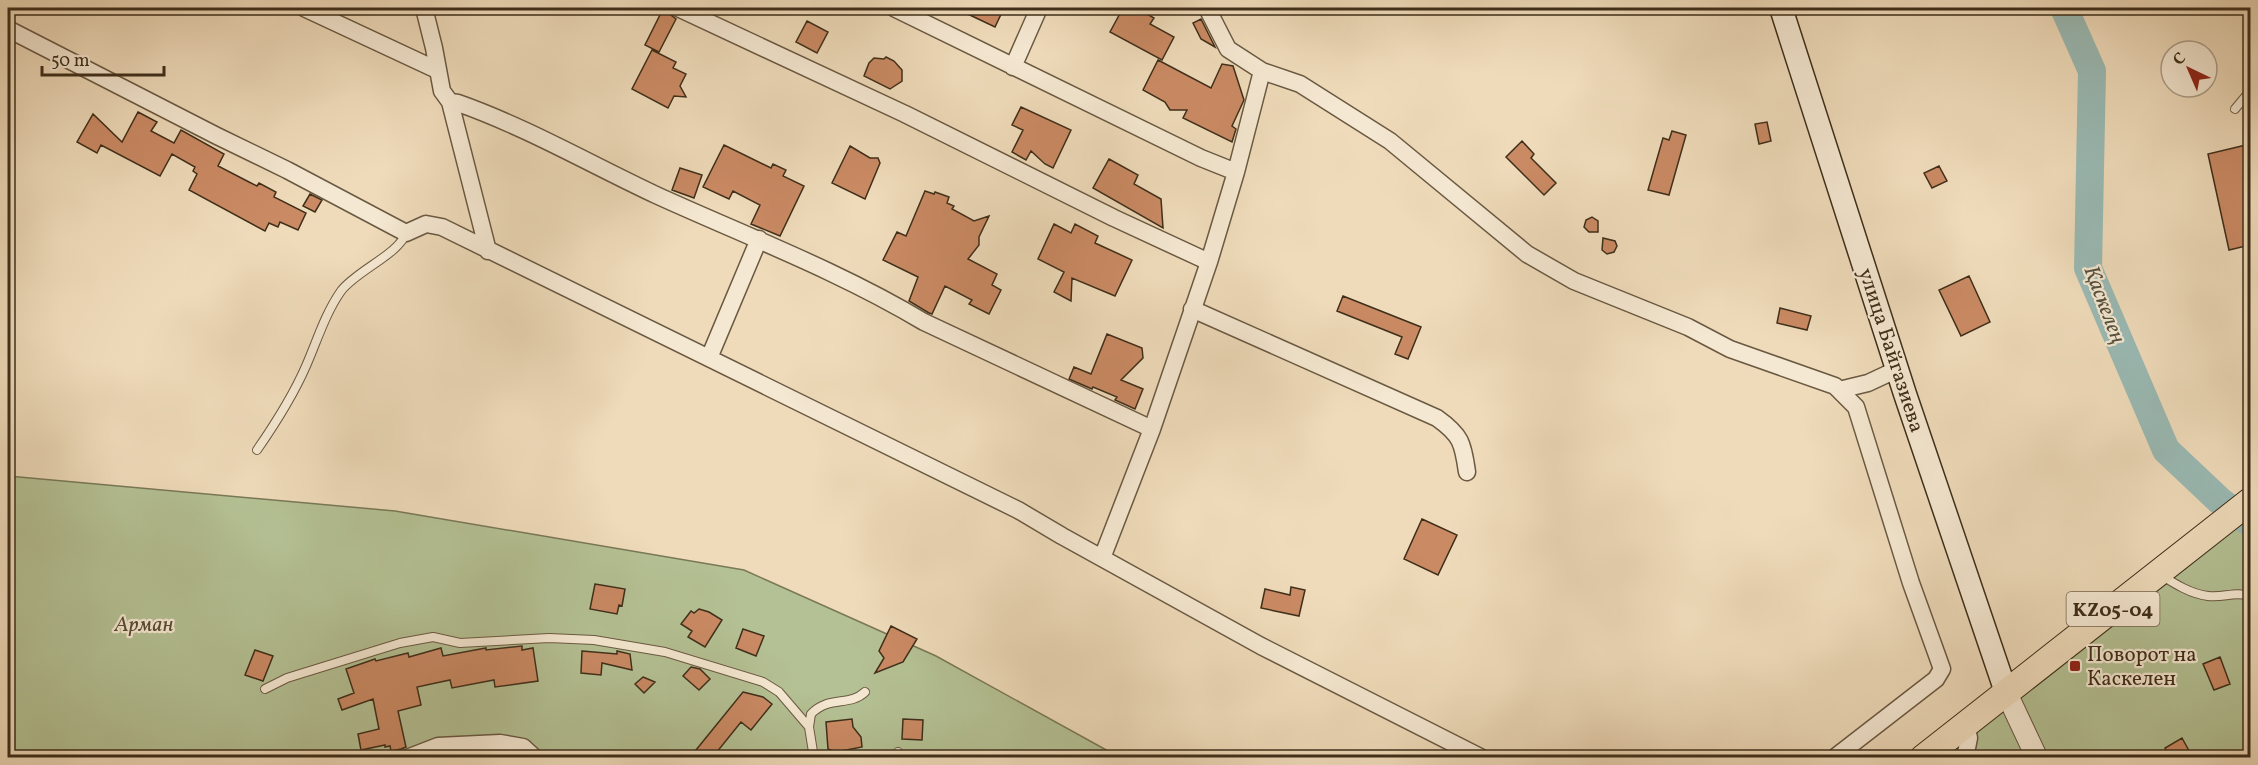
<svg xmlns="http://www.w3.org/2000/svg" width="2258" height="765" font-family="Vollkorn,serif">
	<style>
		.green { fill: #b4c194; stroke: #797857; stroke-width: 1.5 }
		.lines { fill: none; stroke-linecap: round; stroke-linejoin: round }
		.river { stroke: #9abab4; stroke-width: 28 }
		.building { fill: #ca8a64; stroke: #3e2e1a; stroke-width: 1.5 }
		.service-casing { stroke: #6a5942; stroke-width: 10 }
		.minor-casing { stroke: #6a5942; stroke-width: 19 }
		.tertiary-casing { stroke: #6a5942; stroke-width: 23 }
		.secondary-casing { stroke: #3e2e1a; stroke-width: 25 }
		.primary-casing { stroke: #3e2e1a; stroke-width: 28 }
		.service { stroke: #f5e8d2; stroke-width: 8 }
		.minor { stroke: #f5e8d2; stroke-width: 16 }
		.tertiary { stroke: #f5e8d2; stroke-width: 21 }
		.secondary { stroke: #f5e8d2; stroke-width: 22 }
		.primary { stroke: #efdbba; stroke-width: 26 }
		.poi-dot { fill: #8f2418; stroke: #f5e8d2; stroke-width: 2 }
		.labels { text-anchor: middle; stroke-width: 4.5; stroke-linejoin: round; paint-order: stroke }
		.shield { fill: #f5e8d2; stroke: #756651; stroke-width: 1.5 }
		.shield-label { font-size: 20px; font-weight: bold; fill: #3e2e1a }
		.street-label { font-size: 21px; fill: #3e2e1a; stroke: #f5e8d2 }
		.park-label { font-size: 21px; font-style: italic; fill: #564b32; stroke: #f5e8d2 }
		.poi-label { font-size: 21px; fill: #3e2e1a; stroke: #f5e8d2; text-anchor: start }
		.water-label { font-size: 22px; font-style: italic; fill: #555140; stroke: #f5e8d2 }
	</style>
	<rect width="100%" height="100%" fill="#efdbba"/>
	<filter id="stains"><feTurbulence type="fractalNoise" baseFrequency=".00333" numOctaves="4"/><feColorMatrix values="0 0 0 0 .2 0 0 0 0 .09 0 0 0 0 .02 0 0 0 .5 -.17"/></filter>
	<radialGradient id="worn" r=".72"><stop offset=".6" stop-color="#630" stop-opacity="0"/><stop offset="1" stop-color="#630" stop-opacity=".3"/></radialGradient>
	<path class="green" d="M8,476L395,511L744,570L936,656L1119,757H8Z
		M2250,501V757L1923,758Z"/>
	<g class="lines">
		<path class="river" d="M2064,8L2092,71L2088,268L2166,450L2220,501L2250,523"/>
	</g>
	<path class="building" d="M955,8H1004L995,27Z
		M1123,8L1132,13L1135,8H1151L1147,14L1154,18L1150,24L1174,37L1162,60L1110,32Z
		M663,9L676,19L659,52L645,45Z
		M1201,19L1215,47L1201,39L1193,23Z
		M807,21L828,32L817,53L796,42Z
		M652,50L676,62L673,68L686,74L680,86L686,97L674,96L668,108L632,89Z
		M886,57L894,61L902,70V81L890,89L864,76L869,63L874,58L884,59Z
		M1158,60L1211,88L1222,64L1233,66L1244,100L1232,126L1236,129L1232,142L1183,118L1187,110H1170L1165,102L1143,90Z
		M1021,107L1071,130L1053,168L1045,164L1031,151L1026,160L1012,152L1023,130L1012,125Z
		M138,112L157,122L151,131L174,143L181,130L224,154L218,166L249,182L257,186L259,183L276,192L274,197L306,213L298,230L280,222L278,227L269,223L265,231L189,190L197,174L193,171L195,167L172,154L160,176L101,145L97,153L77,142L93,114L122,142Z
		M1767,122L1771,141L1759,144L1755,124Z
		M1672,131L1686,135L1669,195L1648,190L1663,138L1669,140Z
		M1522,141L1534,154L1531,158L1556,183L1544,195L1506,157Z
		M724,145L771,168L773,164L786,170L783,176L804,186L780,236L751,224L760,205L733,191L729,199L703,187Z
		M2246,145L2250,165V245L2229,250L2208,154Z
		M850,146L870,158H878L880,163L865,199L832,183Z
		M1109,159L1138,175L1134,184L1161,199L1163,228L1093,188Z
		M1939,166L1947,181L1932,188L1924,173Z
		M680,168L702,175L694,198L672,190Z
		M925,191L934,194L935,192L949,197L947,203L954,206L952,209L974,221L989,216L979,237V245L968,259L997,274L992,285L1001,290L989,314L969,304L972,300L945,286L932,314L929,313L909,301L918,277L883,260L897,232L906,236Z
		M310,194L322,200L315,212L303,206Z
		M1592,217L1598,221V232H1589L1584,227L1586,220Z
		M1054,224L1071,233L1075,224L1098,236L1095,243L1132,260L1115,296L1072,278L1071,301L1054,292L1064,272L1038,259Z
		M1603,238L1615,241L1617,246L1614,252L1607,254L1602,250Z
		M1969,276L1990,322L1961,336L1939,290Z
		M1343,296L1421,327L1408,359L1395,354L1402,337L1337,311Z
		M1780,308L1811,316L1807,330L1777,323Z
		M1107,334L1142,348L1143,358L1121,380L1143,389L1135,409L1115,400L1117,397L1093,387L1092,389L1069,379L1074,367L1091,374Z
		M1422,519L1457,535L1438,575L1404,559Z
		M595,584L625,589L622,606L619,605L617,614L590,609Z
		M1291,587L1305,590L1299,616L1261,608L1265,589L1290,595Z
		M699,609L709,612L722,620L705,647L688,637L692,631L681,624L691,611L694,613Z
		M891,626L917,639L903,662L875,673L884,658L879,651Z
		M743,629L764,636L756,656L736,648Z
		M522,646V650L533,648L538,681L495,687L494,680L452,688L450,680L417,687L421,705L398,711L406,747L401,749L391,751L390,746L385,747V745L361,750L358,734L379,729L373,699L342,710L338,699L354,693L346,669L375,659L376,661L408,653L409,657L441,648L443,656L486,648V650Z
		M255,650L273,656L263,681L245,675Z
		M582,651L617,654V651L630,654L632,670L602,663L601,675L581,673Z
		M2220,657L2230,684L2214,690L2203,664Z
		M691,667L700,669L710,679L699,690L683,676Z
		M643,677L655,682L644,693L635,684Z
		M743,692L763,697L772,704L751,730L741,722L712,758H705L696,750Z
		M852,719L853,727L861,737L862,747L836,752L828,749L826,722Z
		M903,719L923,720L922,740L902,739Z
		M2182,738L2193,758H2170L2165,748Z"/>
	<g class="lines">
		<defs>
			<path id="service" d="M2235,109L2250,91
				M257,450C275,424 293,396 306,366C317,341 325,314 341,291C356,271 399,254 406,233
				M2161,575C2175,584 2191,594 2208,596C2224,598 2234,591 2250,596
				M265,689L287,678L400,643L433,637L460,643L549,638L594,640L665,652L763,682L779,692L809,727L814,758
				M809,727L811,714C830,695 849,707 865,692
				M898,752V758"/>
			<path id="minor" d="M304,8L437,70
				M424,8L434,48L442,91L450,102
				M678,8L905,114L1114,218L1209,262
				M894,8L1201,158L1236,172
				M1207,8L1228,49L1262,71
				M8,29L217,136L287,170L406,233L426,224L442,227L1018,510L1062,536L1261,646L1482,758
				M1013,67L1039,8
				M488,251L450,102L458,103C526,127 590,164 656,195C746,236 839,271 924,322L1152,429
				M1192,309L1437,418C1461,435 1463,443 1467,472
				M709,358L759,239
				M1839,390L1868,383L1898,369
				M1102,558L1152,429L1209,262L1236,172L1262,71L1300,84L1390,141L1527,254L1574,281L1688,327L1730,349L1835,386L1856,407L1911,583L1942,669L1936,679L1834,758
				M407,758L438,746L500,743L523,747L535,758
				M1965,758L1969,738L1966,723"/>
			<path id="tertiary" d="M2006,692L2037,758"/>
			<path id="secondary" d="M1781,8L1905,394L2006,692"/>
			<path id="primary" d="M1923,758L2250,501"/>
		</defs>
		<use href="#service" class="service-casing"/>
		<use href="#minor" class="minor-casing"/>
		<use href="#tertiary" class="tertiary-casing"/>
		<use href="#secondary" class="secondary-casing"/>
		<use href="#primary" class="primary-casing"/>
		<use href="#service" class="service"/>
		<use href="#minor" class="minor"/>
		<use href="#tertiary" class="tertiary"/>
		<use href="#secondary" class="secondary"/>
		<use href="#primary" class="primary"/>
	</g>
	<rect class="poi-dot" x="2069" y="660" width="12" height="12" rx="3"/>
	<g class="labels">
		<rect class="shield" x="2066.5" y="592" width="93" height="34" rx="4.5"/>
		<g class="shield-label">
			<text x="2113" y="616">KZ05-04</text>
		</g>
		<g class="street-label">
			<text transform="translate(1892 350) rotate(72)" y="7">улица Байгазиева</text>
		</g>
		<g class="park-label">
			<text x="144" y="631">Арман</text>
		</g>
		<g class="poi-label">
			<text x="2087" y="661">Поворот на<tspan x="2087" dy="24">Каскелен</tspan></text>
		</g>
		<g class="water-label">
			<text transform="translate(2106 304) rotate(69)" y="8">Қаскелең</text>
		</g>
	</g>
	<rect width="2258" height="765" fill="none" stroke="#efdbba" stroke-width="30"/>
	<rect x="9" y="9" width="2240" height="747" fill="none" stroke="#3e2e1a" stroke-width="3"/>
	<rect x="15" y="15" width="2228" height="735" fill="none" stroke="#3e2e1a" stroke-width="1.5"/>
	<g transform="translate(2189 69) rotate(316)"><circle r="28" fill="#f5e8d2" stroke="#ac9e88" stroke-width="1.5"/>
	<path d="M0-4.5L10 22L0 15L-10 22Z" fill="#8f2418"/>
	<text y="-9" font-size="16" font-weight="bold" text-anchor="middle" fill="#3e2e1a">С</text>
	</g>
	<path d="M42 66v9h122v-9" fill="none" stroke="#3e2e1a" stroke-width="3"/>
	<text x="51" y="66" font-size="18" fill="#3e2e1a" stroke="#f5e8d2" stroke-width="4.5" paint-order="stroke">50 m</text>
	<rect width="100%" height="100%" filter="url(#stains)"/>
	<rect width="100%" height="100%" fill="url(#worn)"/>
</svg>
